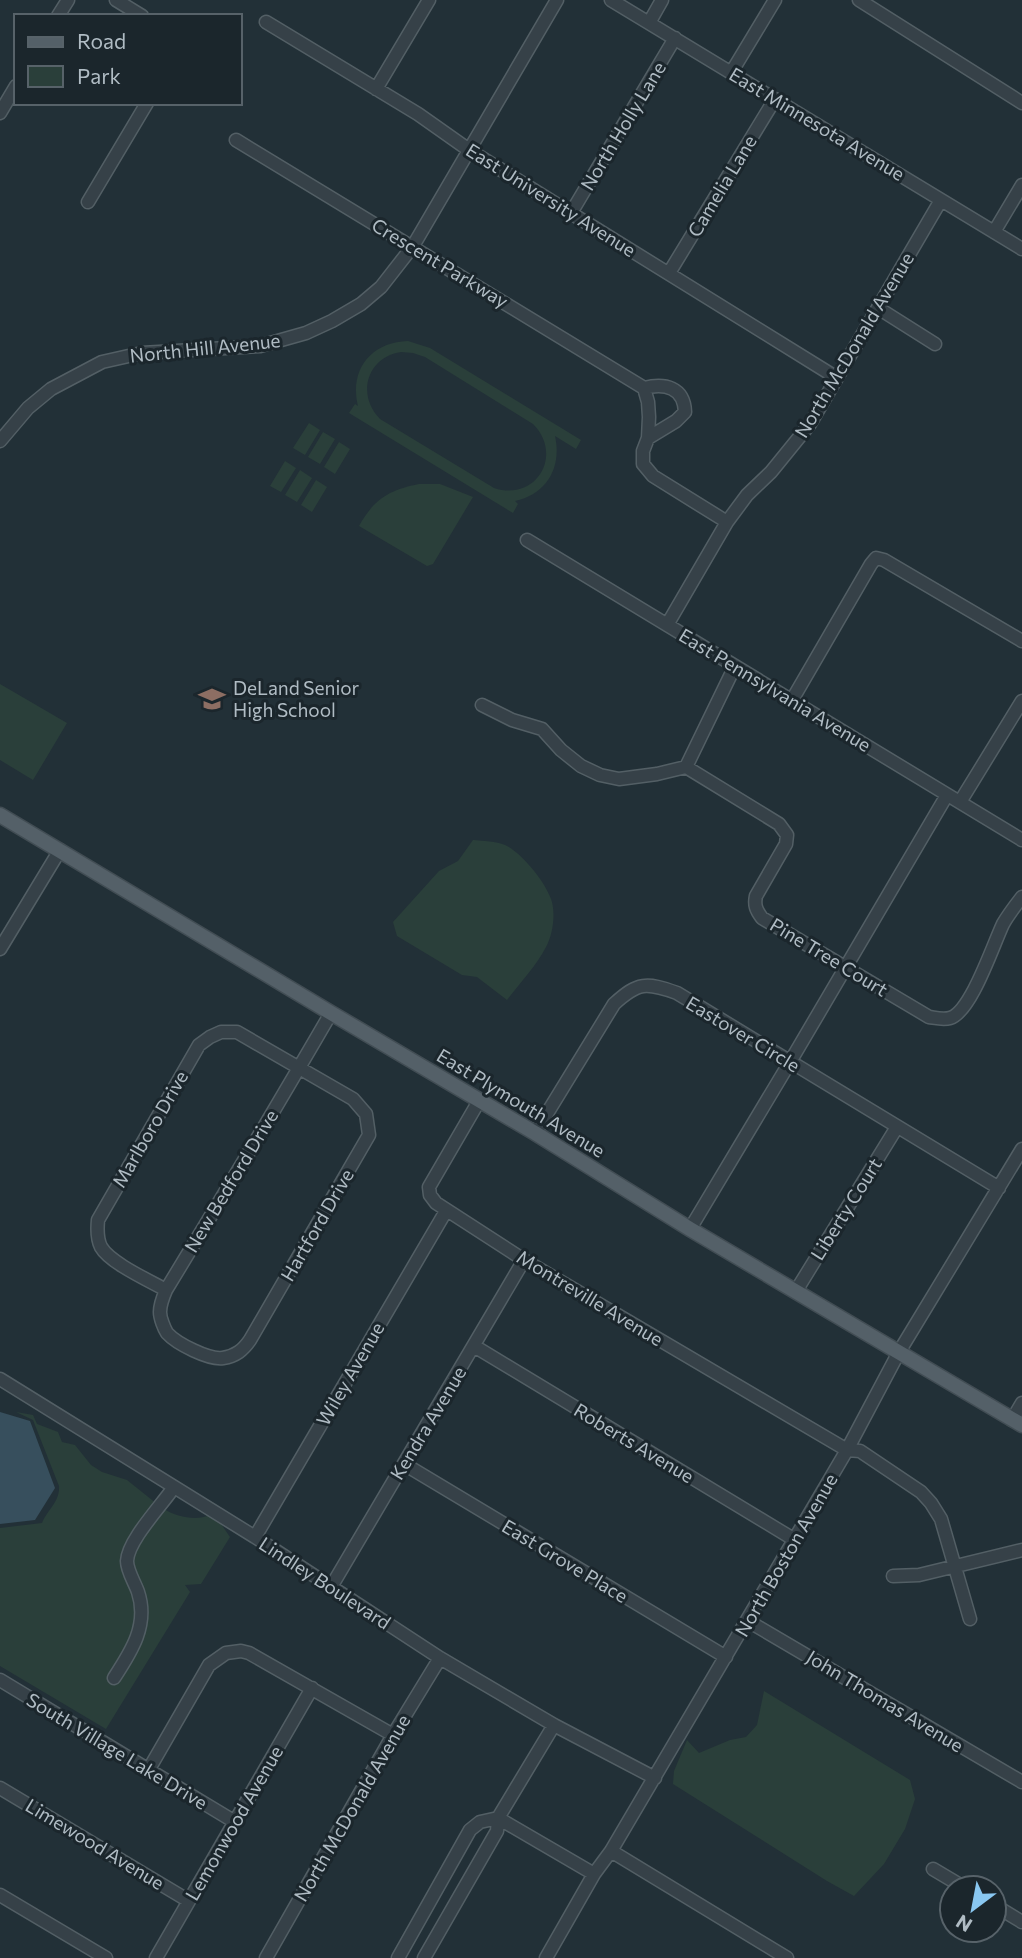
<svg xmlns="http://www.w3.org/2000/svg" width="1022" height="1958" font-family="Commissioner,sans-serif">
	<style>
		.green { fill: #2a3f3a; fill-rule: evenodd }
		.water { fill: #374f5d }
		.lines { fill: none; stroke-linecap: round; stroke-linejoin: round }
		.minor-casing { stroke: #535f65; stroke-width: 15 }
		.major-casing { stroke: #424d54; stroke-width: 17 }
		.minor { stroke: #364148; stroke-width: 12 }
		.major { stroke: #546068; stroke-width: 14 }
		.labels { text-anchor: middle; stroke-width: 6; stroke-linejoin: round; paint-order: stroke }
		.street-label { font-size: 19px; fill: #b0bcc4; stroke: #1b262c }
		.poi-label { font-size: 19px; fill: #b0bcc4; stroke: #1b262c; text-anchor: start }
	</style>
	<rect width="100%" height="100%" fill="#223037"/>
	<path class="green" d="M408,341L430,348L581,440L576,449L555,436C562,467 547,494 515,501L518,504L513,513L349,413L355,404L358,406C349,370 371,342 408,341ZM401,352L413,353L425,357L533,424C564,455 536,502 494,488L380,419C356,395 367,357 401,352Z
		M309,423L320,430L305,455L293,448Z
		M323,432L335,439L320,464L308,457Z
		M339,442L350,449L335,474L324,467Z
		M285,461L296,468L281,492L270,486Z
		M300,470L312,478L297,502L285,495Z
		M316,480L327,487L312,512L301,505Z
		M419,484H440L473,497L433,564L427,566L359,526C374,499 389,490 419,484Z
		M0,684L67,723L33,780L0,760Z
		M473,840C483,841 496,841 505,845C522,853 545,882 551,899C556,913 553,934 546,947C537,965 519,984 507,1000L477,977L462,975L397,936L393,922L439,871L458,861Z
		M16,1412L33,1415L37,1424L58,1432L62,1442L75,1445L91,1465L102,1472L127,1480L157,1504C144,1520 127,1537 123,1559C122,1569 129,1580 132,1590C145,1627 128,1649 108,1680L114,1684C134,1660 152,1627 143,1595C141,1585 131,1568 132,1559C135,1540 152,1523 164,1509C177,1517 196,1521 210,1515L219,1521L230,1537L201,1584L185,1585L190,1592L106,1729L0,1666V1528L42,1523C48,1509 60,1502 59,1486L33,1420Z
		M764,1691L910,1780L915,1799L905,1829L884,1864L854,1896L827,1881L673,1784L674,1771L687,1740L699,1753L730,1740L746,1737L757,1725Z"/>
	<path class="water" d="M0,1412L30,1421L55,1488L35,1520L0,1524Z"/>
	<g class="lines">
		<defs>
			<path id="minor" d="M116,0L142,16
				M611,0L1022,249
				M859,0L1022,103
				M58,16L68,0
				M266,22L418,114L469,150L837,378
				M649,23L662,0
				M731,73L775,0
				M376,89L429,0
				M0,113L16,86
				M236,140L644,388L648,402L649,417L648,438L643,451V464L653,476L727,522
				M88,202L147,103
				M571,213L675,38
				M994,232L1022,185
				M669,273L775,99
				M878,308L935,344
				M644,388C665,383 684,387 685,412L676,421L648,438
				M0,441L28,408L51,389L102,362L142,353L260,346L306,333L332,321L361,304L381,287L413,246L557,0
				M527,540L1022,840
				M667,625L727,522L747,495L771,472L810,424L941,200
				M792,700L871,564L876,558L884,560L1022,641
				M482,705L512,720L542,729L561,750L581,766L600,775L619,779L657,774L686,767
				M686,767L779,824L787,835L786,844L756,896C754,905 756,910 762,918L929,1017C936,1018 943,1020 950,1018C971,1012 993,945 1003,924C1008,915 1015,906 1022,897
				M686,767L735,666
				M960,802L1022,701
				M0,949L60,850
				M479,1101L429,1187L430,1195L436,1203L524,1260L847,1450L860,1451L921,1492L931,1503L941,1519L970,1619
				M535,1133L614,1004C638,982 646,982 677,993L999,1188
				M690,1229L790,1062L947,795
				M166,1290C150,1281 110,1263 101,1247C97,1239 97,1230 98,1220L199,1045L210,1037L221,1032H237L353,1099L366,1114L369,1135L250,1340C243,1350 236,1356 223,1358C209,1360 177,1344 167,1333C164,1328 160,1318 160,1312C160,1305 163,1297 166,1290C222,1198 277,1106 331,1013
				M796,1291L897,1127
				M474,1346L795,1540
				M0,1379L255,1537L440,1658L554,1725L655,1778
				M1012,1420L1022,1403
				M404,1464L726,1657
				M255,1537L446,1211
				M893,1576L919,1575L1022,1550
				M331,1587L524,1260
				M748,1621L1022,1782
				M114,1678C131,1652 149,1625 138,1592C135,1583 127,1571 127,1561C128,1540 162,1505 174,1487
				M0,1680L235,1822
				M149,1769L209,1665L226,1653L241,1651L249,1653L393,1735
				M0,1788L189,1901
				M498,1818L594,1874
				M611,1851L787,1958
				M933,1869L965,1888
				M0,1895L106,1958
				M994,1905L1022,1922
				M156,1958L312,1688
				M266,1958L393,1735L440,1658
				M398,1958L470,1830L480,1822L498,1818
				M424,1958L497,1831L498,1818L554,1725
				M546,1958L594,1874L611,1851L847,1450L899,1352L1022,1149"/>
			<path id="major" d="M0,815L331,1013L535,1133L690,1229L1022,1425"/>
		</defs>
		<use href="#minor" class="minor-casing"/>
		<use href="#major" class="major-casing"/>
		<use href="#minor" class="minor"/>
		<use href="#major" class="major"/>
	</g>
	<defs>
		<symbol id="school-bare" viewBox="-9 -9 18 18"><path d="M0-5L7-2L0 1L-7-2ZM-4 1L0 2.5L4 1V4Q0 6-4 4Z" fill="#8d6e63" stroke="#1b262c" stroke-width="2.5" paint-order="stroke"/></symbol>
	</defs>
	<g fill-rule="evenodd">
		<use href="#school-bare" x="193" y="680" width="38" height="38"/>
	</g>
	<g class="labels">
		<g class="street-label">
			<text transform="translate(817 124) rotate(31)" y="7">East Minnesota Avenue</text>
			<text transform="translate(623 126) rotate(-59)" y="7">North Holly Lane</text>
			<text transform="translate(722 186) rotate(-59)" y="7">Camelia Lane</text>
			<text transform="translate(551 200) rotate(32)" y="7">East University Avenue</text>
			<text transform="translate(440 263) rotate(31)" y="7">Crescent Parkway</text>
			<text transform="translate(854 345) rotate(-59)" y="7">North McDonald Avenue</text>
			<text transform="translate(205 348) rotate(-6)" y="7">North Hill Avenue</text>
			<text transform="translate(775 690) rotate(31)" y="7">East Pennsylvania Avenue</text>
			<text transform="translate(829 957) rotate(31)" y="7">Pine Tree Court</text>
			<text transform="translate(743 1034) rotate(31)" y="7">Eastover Circle</text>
			<text transform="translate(521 1103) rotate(31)" y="7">East Plymouth Avenue</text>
			<text transform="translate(150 1129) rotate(-60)" y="7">Marlboro Drive</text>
			<text transform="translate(231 1181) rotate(-59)" y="7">New Bedford Drive</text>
			<text transform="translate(846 1209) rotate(-58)" y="7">Liberty Court</text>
			<text transform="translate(317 1225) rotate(-60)" y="7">Hartford Drive</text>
			<text transform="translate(590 1298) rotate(31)" y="7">Montreville Avenue</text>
			<text transform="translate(350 1374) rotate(-60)" y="7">Wiley Avenue</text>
			<text transform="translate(428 1423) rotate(-59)" y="7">Kendra Avenue</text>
			<text transform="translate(634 1443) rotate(31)" y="7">Roberts Avenue</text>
			<text transform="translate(786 1555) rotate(-60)" y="7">North Boston Avenue</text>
			<text transform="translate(565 1561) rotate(31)" y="7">East Grove Place</text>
			<text transform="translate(325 1583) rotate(33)" y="7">Lindley Boulevard</text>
			<text transform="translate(885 1701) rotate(31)" y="7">John Thomas Avenue</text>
			<text transform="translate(117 1751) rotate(31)" y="7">South Village Lake Drive</text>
			<text transform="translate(352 1808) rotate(-60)" y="7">North McDonald Avenue</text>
			<text transform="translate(234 1823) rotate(-60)" y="7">Lemonwood Avenue</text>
			<text transform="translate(95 1844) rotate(31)" y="7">Limewood Avenue</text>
		</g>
		<g class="poi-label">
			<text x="233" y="695">DeLand Senior<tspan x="233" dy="22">High School</tspan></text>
		</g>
	</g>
	<rect x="14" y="14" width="228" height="91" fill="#1b262c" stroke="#576269" stroke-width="2"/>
	<rect x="28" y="37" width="35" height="10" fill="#546068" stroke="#576269" stroke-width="2"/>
	<text x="77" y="49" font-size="21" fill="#b0bcc4">Road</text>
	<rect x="28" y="66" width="35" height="21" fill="#2a3f3a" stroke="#576269" stroke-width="2"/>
	<text x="77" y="84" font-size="21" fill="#b0bcc4">Park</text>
	<g transform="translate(973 1909) rotate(212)"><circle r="33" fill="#1b262c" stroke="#576269" stroke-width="2"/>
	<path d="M0-5L12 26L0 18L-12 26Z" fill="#89c7f1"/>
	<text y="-10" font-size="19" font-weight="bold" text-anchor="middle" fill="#b0bcc4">N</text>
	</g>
</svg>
